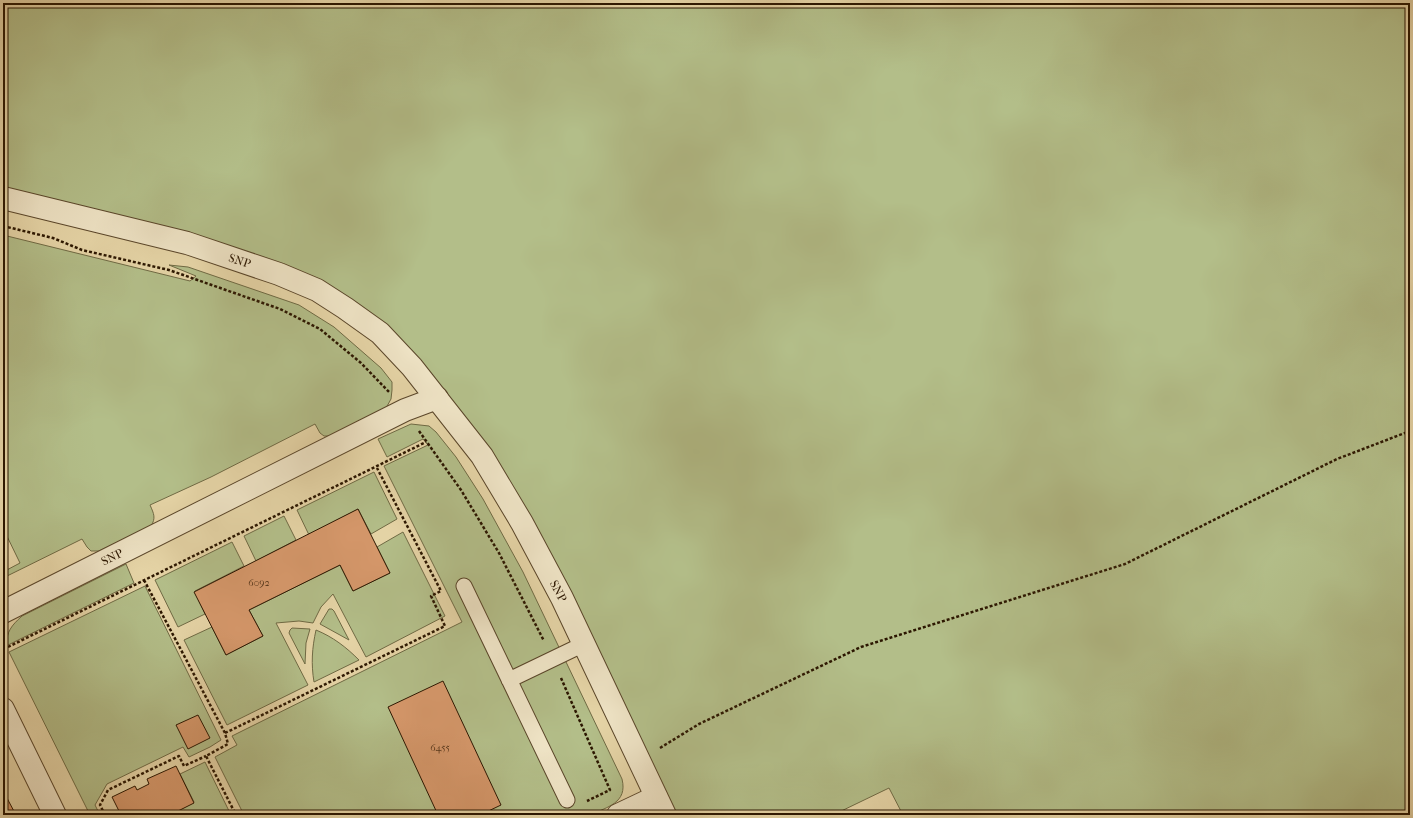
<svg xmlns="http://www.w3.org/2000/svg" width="1413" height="818" font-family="'IM FELL French Canon',serif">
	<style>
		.green { fill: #b3be89; stroke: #6f6a44 }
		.building { fill: #d6986b; stroke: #2b1600 }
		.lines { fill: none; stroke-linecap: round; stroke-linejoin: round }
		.lane-casing { stroke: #5a462a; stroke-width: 17 }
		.street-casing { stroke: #5a462a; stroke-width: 24 }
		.path { stroke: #2b1600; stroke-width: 2.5; stroke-dasharray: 3 2; stroke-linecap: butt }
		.lane { stroke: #efe4c6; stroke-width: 15 }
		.street { stroke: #efe4c6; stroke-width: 22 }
		.labels { text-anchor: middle; stroke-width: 3; stroke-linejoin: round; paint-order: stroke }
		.number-label { font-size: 10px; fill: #56361b }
		.street-label { font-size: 12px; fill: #2b1600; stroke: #efe4c6 }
	</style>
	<rect width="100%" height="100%" fill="#e6d5a7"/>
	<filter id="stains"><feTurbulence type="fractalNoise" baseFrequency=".005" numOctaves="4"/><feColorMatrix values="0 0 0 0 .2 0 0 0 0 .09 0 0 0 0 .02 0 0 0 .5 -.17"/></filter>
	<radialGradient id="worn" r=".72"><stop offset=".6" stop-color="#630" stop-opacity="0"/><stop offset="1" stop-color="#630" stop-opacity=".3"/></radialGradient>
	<path class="green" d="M3,3H1410V815H903L889,788L833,815H671L562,598L437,398L317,290L3,198Z
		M3,235L190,281L196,276L169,265L188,267L299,305L334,327L381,368L392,382V390L391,399L386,408L332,436H324L320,433L315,424L211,477L150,505C154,514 156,518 151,526L99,551H91L87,547L82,539L3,578V572L20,563L3,528Z
		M411,424L429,426L436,432L456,457L483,499L523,572L622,779C628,803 607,807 590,815H244L215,757L237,745L232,736L462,622L384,466L428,445L423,439L387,457L378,439Z
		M374,472L397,519L371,534L358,509L309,535L297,510Z
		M284,516L296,540L256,561L244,536Z
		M403,532L445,616L366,657L333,594L321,607L313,623L299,621L276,623L308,685L227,725L184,640L212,627L226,655L263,636L249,610L340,565L353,591L390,573L377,547Z
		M232,542L244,566L195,591L205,614L178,627L155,580Z
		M126,564L134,583L6,646C7,631 11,626 22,616Z
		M145,586L221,740L210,747L189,757L183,747L107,784L95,805L100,815H90L9,652Z
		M329,609H332L334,611L349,640L320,624Z
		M292,628L310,629L306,643L305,664L289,633L290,630Z
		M316,630C333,637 346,647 359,660L314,682C311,664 312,648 316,630Z
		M205,762L231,815H170L194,802L180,774Z"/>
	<path class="building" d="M358,509L390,573L353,591L340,565L249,610L263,636L226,655L194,592Z
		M443,681L501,805L480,815H438L388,707Z
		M198,715L210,738L188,749L176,725Z
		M176,766L194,803L170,815H121L112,797L135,786L137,790L149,784L147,779Z
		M3,790L8,800L16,815H3Z"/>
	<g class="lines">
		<defs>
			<path id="lane" d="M464,586L567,800
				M509,680L584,644"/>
			<g id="street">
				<path id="s1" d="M3,198L187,243L279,274L317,290L345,308L380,333L412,367L482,456L522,523L562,598L665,815"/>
				<path id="s2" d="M3,612L405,410L437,398"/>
				<path d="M3,709L55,815"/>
				<path d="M618,815L656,797"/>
			</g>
		</defs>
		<use href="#lane" class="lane-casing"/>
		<use href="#street" class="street-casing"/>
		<path class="path" d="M3,226L53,238L82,250L169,270L280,309L320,329L361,363L389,392
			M419,431L461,490L499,553L544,641
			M144,580L225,733L228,744L206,756L236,815
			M8,647L426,442
			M561,678L610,790L587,801
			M225,733L445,626L431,596L441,591L377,468
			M660,748L699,724L861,647L1125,564L1337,459L1410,431
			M105,815L100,805L108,790L179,756L184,766L206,756"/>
		<use href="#lane" class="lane"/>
		<use href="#street" class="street"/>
	</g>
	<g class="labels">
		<g class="number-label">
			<text x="259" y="586">6092</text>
			<text x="440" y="751">6455</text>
		</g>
		<g class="street-label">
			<text dy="4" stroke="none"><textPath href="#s1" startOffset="245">SNP</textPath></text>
			<text dy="4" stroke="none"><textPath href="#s2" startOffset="122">SNP</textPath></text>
			<text dy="4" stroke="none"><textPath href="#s1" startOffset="719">SNP</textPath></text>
		</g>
	</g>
	<rect width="1413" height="818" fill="none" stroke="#e6d5a7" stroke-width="16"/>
	<rect x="4" y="4" width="1405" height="810" fill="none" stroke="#2b1600" stroke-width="2"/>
	<rect x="8" y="8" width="1397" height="802" fill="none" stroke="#2b1600"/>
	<rect width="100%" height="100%" filter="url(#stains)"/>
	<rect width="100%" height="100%" fill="url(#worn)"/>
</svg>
